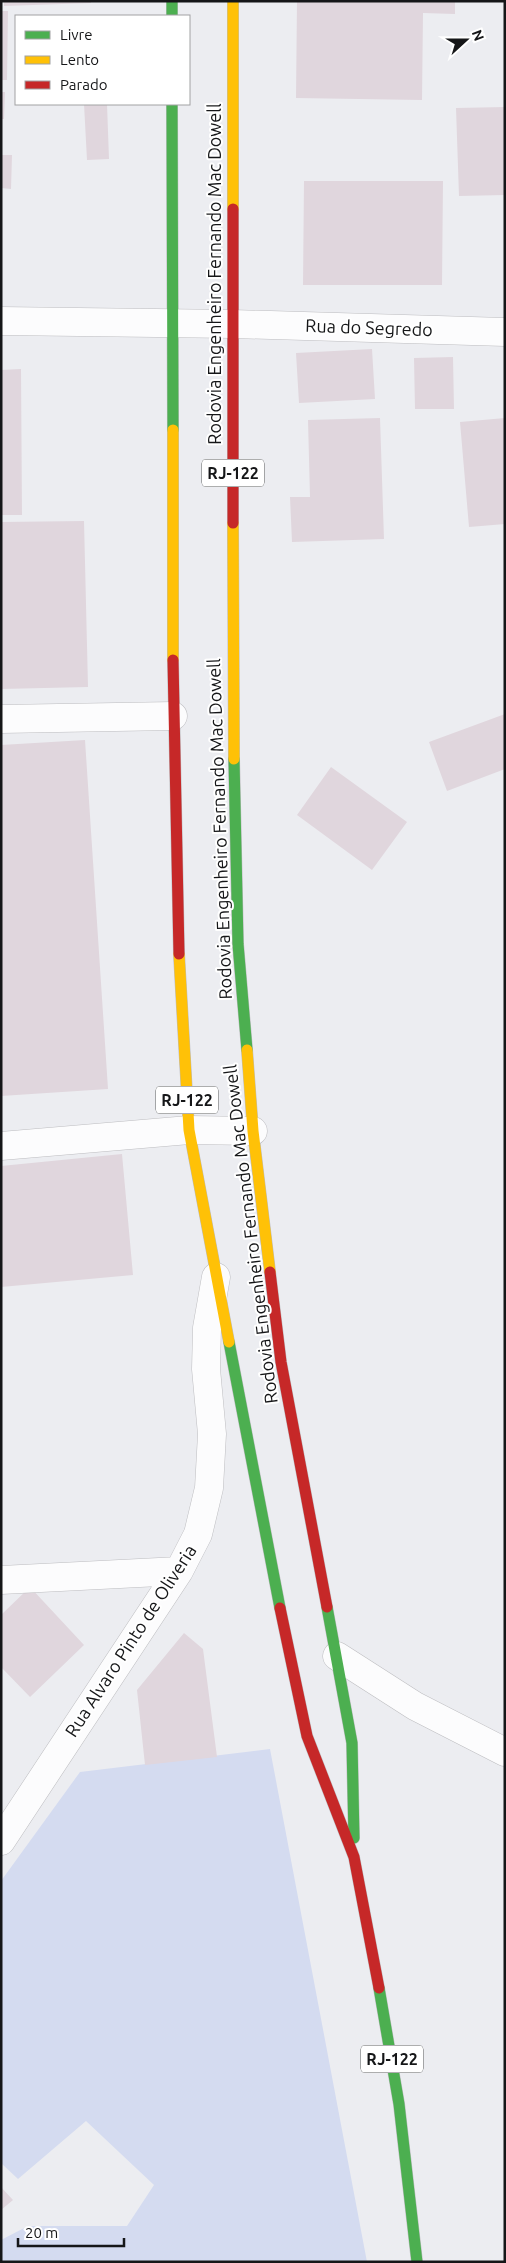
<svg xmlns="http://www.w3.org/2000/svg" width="506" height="2263" font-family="Ubuntu,sans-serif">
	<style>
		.green { fill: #d4dbf0 }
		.building { fill: #e0d6dd }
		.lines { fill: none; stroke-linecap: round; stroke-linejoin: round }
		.street-casing { stroke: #bdbdc0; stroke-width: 29 }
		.fast-casing { stroke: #bdbdc0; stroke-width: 12 }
		.slow-casing { stroke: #bdbdc0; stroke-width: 12 }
		.jam-casing { stroke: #bdbdc0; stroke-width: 12 }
		.street { stroke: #fcfcfd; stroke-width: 28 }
		.fast { stroke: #4caf50; stroke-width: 11 }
		.slow { stroke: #ffc107; stroke-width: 11 }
		.jam { stroke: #c62828; stroke-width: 11 }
		.labels { text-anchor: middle; stroke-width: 4; stroke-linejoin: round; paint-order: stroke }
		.shield { fill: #fff; stroke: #5b5c5d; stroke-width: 1 }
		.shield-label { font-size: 16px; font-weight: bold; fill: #151618 }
		.street-label { font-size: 18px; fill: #151618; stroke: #fff }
	</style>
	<rect width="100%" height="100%" fill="#ecedf1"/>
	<path class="green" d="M270,1749L367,2262H1V2240L28,2226H127L154,2185L86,2121L18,2179L1,2163V1881L80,1772Z"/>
	<path class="building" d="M4,1H91V3L4,6Z
		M297,1H455V14L423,13L422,100L296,98Z
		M1,11H8L7,80H1Z
		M1,92H5L4,119H1Z
		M84,104H107L109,159L87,160Z
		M505,107V195L459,196L456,108Z
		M1,155H12L11,189L1,188Z
		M304,181H443L442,285H303Z
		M372,349L375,399L299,403L296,353Z
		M453,357L454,409H415L414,358Z
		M21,369L22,515H1V370Z
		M380,418L384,539L292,542L290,497H310L308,420Z
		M505,418V524L469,527L460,422Z
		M84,521L88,687L1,689V522Z
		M505,714V769L447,791L429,742Z
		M85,740L108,1089L1,1096V745Z
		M331,767L407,822L372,870L297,815Z
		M122,1154L133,1275L1,1287V1166Z
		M30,1587L84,1645L30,1697L1,1667V1615Z
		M184,1633L203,1649L217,1757L145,1765L137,1690Z
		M1,2187L13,2200L1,2210Z"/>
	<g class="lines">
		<defs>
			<path id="street" d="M1,321L233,324L505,332
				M1,719L173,716
				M1,1146L189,1130L253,1131
				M1,1580L179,1571
				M337,1656L415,1706L505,1752
				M1,1841L179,1571L198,1534L209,1488L212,1434L206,1369L207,1328L216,1277"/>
			<path id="fast" d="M172,1V16
				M172,104L173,430
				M234,759L238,944L247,1050
				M229,1342L280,1608
				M327,1607L352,1743L354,1838
				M379,1988L399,2104L417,2262"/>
			<path id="slow" d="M233,1V209
				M173,430V660
				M233,523L234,759
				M179,954L189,1130L229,1342
				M247,1050L253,1131L270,1272"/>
			<path id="jam" d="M233,209V523
				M173,660L179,954
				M270,1272L281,1362L327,1607
				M280,1608L307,1736L354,1857L379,1988"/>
		</defs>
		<use href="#street" class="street-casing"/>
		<use href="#fast" class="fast-casing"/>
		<use href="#slow" class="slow-casing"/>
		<use href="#jam" class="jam-casing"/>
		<use href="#street" class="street"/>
		<use href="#fast" class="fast"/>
		<use href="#slow" class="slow"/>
		<use href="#jam" class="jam"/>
	</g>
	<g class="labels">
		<g class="shield">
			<rect x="202" y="459.5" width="62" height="27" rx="4"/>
			<rect x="156" y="1086.5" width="62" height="27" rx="4"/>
			<rect x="361" y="2045.5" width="62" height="27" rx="4"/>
		</g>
		<g class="shield-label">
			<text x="233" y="479">RJ-122</text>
			<text x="187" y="1106">RJ-122</text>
			<text x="392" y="2065">RJ-122</text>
		</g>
		<g class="street-label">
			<text transform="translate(215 274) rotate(-90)" y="6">Rodovia Engenheiro Fernando Mac Dowell</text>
			<text transform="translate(369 328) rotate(2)" y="6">Rua do Segredo</text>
			<text transform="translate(220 829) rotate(-92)" y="6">Rodovia Engenheiro Fernando Mac Dowell</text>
			<text transform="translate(251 1234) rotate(-97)" y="6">Rodovia Engenheiro Fernando Mac Dowell</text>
			<text transform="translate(131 1641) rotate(-57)" y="6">Rua Alvaro Pinto de Oliveria</text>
		</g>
	</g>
	<rect width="506" height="2263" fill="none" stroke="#151618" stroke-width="5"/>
	<rect x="15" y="15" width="175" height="90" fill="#ffffff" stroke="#a1a2a3"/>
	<rect x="25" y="31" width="25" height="8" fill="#4caf50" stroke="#a1a2a3"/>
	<text x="60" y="40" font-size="15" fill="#151618">Livre</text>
	<rect x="25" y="56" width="25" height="8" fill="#ffc107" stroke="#a1a2a3"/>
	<text x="60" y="65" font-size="15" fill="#151618">Lento</text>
	<rect x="25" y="81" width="25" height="8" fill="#c62828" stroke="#a1a2a3"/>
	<text x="60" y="90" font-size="15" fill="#151618">Parado</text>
	<g transform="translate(466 40) rotate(69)" stroke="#ffffff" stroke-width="4" paint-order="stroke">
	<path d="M0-4L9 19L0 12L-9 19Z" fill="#151618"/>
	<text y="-8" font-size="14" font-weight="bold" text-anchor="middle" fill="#151618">N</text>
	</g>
	<path d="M18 2238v8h106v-8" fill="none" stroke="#151618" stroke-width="2.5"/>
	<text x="25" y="2238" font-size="15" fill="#151618" stroke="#ffffff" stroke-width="4" paint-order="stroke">20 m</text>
</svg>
